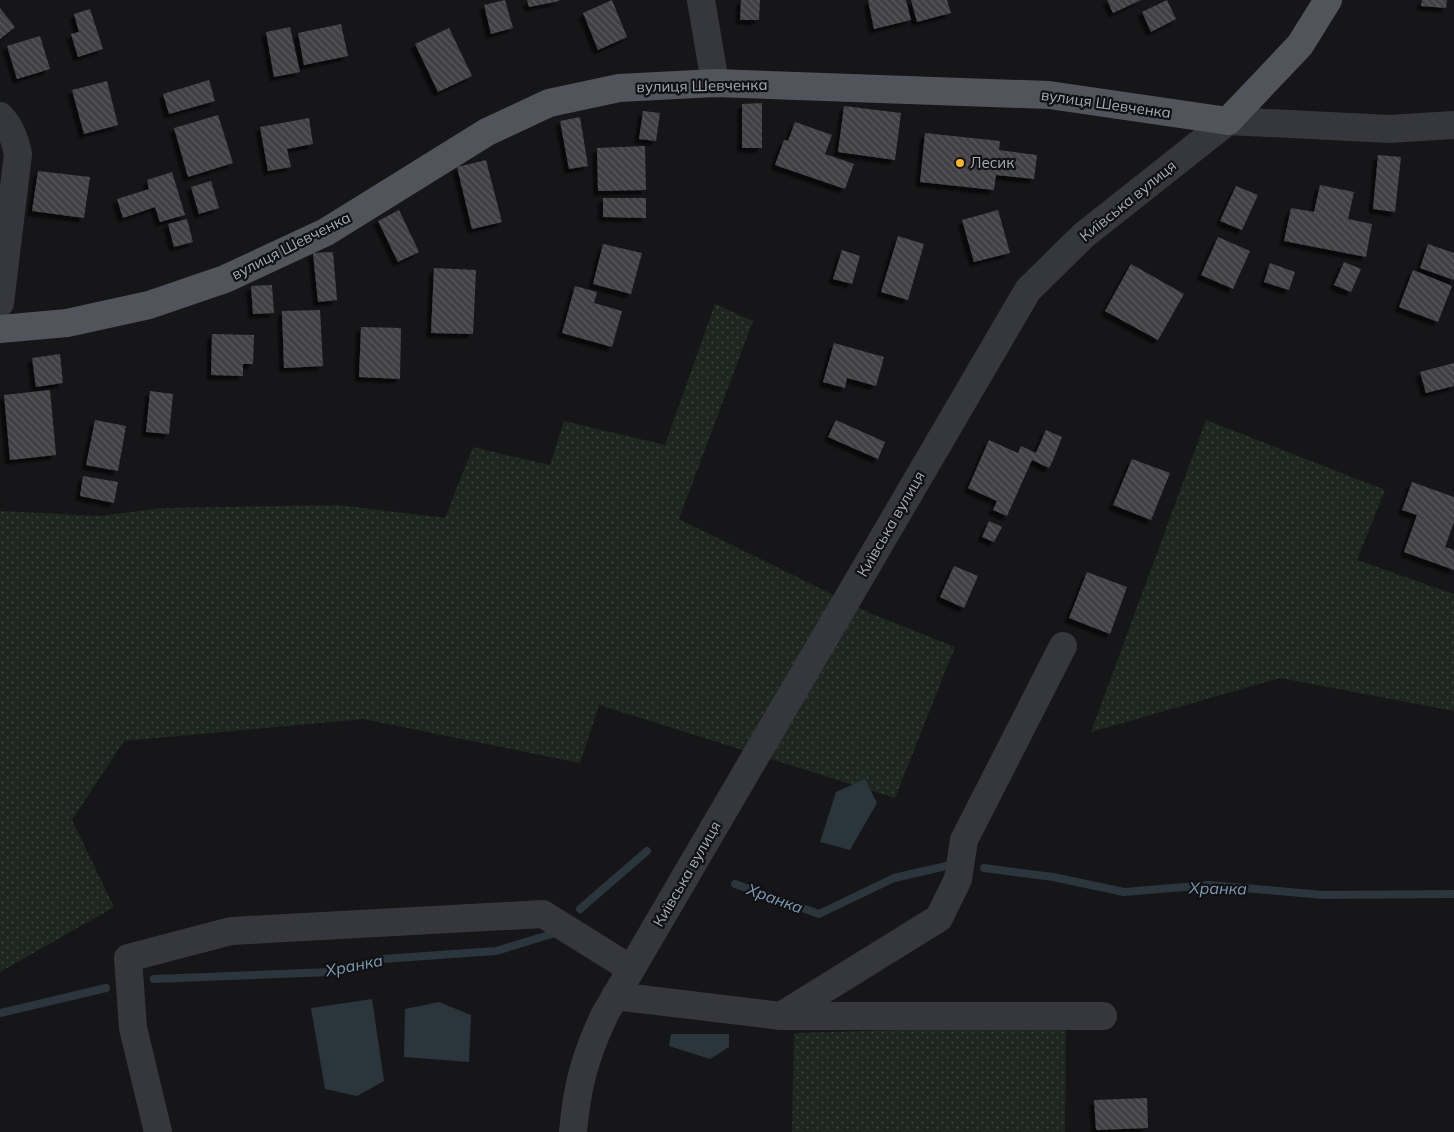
<svg xmlns="http://www.w3.org/2000/svg" width="1454" height="1132" font-family="Mulish,sans-serif">
	<style>
		.green { fill: url(#green-dots) }
		.water { fill: #2b353c }
		.lines { fill: none; stroke-linecap: round; stroke-linejoin: round }
		.stream { stroke: #2b353c; stroke-width: 8 }
		.building { fill: url(#building-back-hatch); filter: url(#shadow) }
		.minor { stroke: #36373d; stroke-width: 28 }
		.major { stroke: #52545c; stroke-width: 28 }
		.poi-dot { fill: #fbb42b; stroke: #111113; stroke-width: 2 }
		.labels { text-anchor: middle; stroke-width: 4.5; stroke-linejoin: round; paint-order: stroke }
		.street-label { font-size: 15px; fill: #a7acb8; stroke: #111113 }
		.poi-label { font-size: 15px; fill: #a7acb8; stroke: #111113; text-anchor: start }
		.water-label { font-size: 16px; font-style: italic; fill: #7c9bb5; stroke: #111113 }
	</style>
	<defs>
		<pattern id="green-dots" width="8" height="8" patternUnits="userSpaceOnUse" patternTransform="scale(1.25)"><rect width="8" height="8" fill="#1d261f"/><path d="M2 2h.1M6 6h.1" fill="none" stroke="#3b433d" stroke-width="1.8" stroke-linecap="round"/></pattern>
		<pattern id="building-back-hatch" width="6" height="6" patternUnits="userSpaceOnUse" patternTransform="scale(1.25)"><rect width="6" height="6" fill="#404145"/><path d="M-1 5l2 2M0 0l6 6M5-1l2 2" fill="none" stroke="#595a5e"/></pattern>
		<filter id="shadow"><feDropShadow dx="-4.5" dy="4.5" stdDeviation="1" flood-color="#0009"/></filter>
	</defs>
	<rect width="100%" height="100%" fill="#161618"/>
	<path class="green" d="M715,304L753,321L679,519L872,614L955,647L895,798L599,705L580,763L363,719L124,741L72,820L114,907L0,972V511L100,516L162,508L339,505L445,518L473,447L550,465L564,421L665,445Z
		M1206,420L1385,490L1357,560L1454,594V711L1280,678L1091,732Z
		M1066,1025L1065,1132H792L794,1033Z"/>
	<path class="water" d="M865,779L877,803L850,850L820,842L836,792Z
		M372,999L384,1081L357,1096L325,1089L311,1008Z
		M439,1002L471,1015L469,1062L404,1057L405,1009Z
		M671,1034H729V1047L710,1059L669,1046Z"/>
	<g class="lines">
		<path class="stream" d="M984,868L1053,877L1124,892L1209,885L1323,895L1454,894
			M735,884L819,914L894,878L955,864
			M580,909L647,851
			M154,979L330,972L383,959L496,951L552,934
			M0,1013L106,988"/>
	</g>
	<path class="building" d="M505,0L513,28L491,34L484,5Z
		M527,0H559V1L529,7Z
		M612,0L627,37L598,50L583,13Z
		M741,0H760L759,20H740Z
		M868,0H906L911,20L874,29Z
		M911,0H947L951,13L917,22Z
		M1107,0H1141L1113,13Z
		M1167,0L1176,19L1151,32L1142,12Z
		M1422,0H1447L1446,8L1421,6Z
		M0,8L15,27L0,39Z
		M90,9L103,49L78,57L71,34L79,32L74,14Z
		M341,24L348,56L304,65L298,33Z
		M290,27L300,72L274,77L266,32Z
		M449,28L472,76L438,92L415,44Z
		M40,36L50,69L17,79L7,46Z
		M209,80L215,101L169,114L163,94Z
		M107,81L118,125L84,134L72,90Z
		M762,103V148H742V104Z
		M844,106L901,113L895,160L838,152Z
		M643,111L660,113L656,141L639,139Z
		M218,115L233,163L188,177L174,128Z
		M580,117L588,166L569,169L560,121Z
		M309,118L313,144L287,149L291,167L268,171L260,127Z
		M795,122L832,135L825,154L854,164L845,189L775,165L784,140L788,141Z
		M925,133L1000,141L999,150L1037,155L1034,179L996,175L994,190L920,182Z
		M645,146L646,190L598,191L597,148Z
		M1378,155L1401,157L1395,212L1373,209Z
		M486,160L502,222L472,229L457,167Z
		M38,171L90,177L84,218L32,211Z
		M172,172L185,215L160,222L155,207L123,218L117,199L149,189L147,180Z
		M211,181L219,208L199,214L191,187Z
		M1320,185L1354,192L1348,219L1372,224L1366,257L1284,241L1291,208L1314,212Z
		M1236,186L1258,195L1242,230L1220,221Z
		M603,198H646V218L603,217Z
		M399,210L419,252L398,262L378,221Z
		M998,210L1010,253L974,262L962,220Z
		M187,219L193,242L174,247L168,224Z
		M898,236L924,244L908,300L881,292Z
		M1218,237L1250,251L1233,289L1201,275Z
		M603,244L642,253L631,294L593,284Z
		M1428,244L1454,253V280L1420,268Z
		M842,250L860,256L852,284L833,279Z
		M333,252L337,300L318,302L313,253Z
		M1344,262L1361,269L1351,292L1334,285Z
		M1270,263L1295,272L1289,290L1264,282Z
		M1131,264L1184,294L1158,340L1105,311Z
		M434,268L476,270L473,334L431,333Z
		M1413,270L1452,286L1438,322L1399,307Z
		M272,285L274,313L253,314L251,286Z
		M575,286L597,292L594,303L622,311L612,347L562,333Z
		M320,310L323,366L284,368L282,311Z
		M361,327L401,328L400,379L359,377Z
		M212,334L254,335L253,364H243V376L211,375Z
		M834,343L884,357L876,386L847,378L845,388L823,382Z
		M60,354L63,383L36,387L32,358Z
		M1454,363V386L1426,393L1420,372Z
		M50,390L56,455L10,460L4,395Z
		M150,391L173,394L169,434L146,432Z
		M95,420L126,426L118,471L86,465Z
		M836,420L885,442L878,459L828,437Z
		M1046,430L1062,437L1053,460L1049,468L1032,460L1007,516L993,510L997,501L968,488L989,440L1018,453L1021,446L1036,453Z
		M1132,459L1170,473L1151,520L1113,505Z
		M83,476L118,482L114,503L80,496Z
		M1412,482L1454,497V522L1445,547L1454,550V570L1404,552L1417,515L1402,510Z
		M989,521L1002,527L994,542L982,537Z
		M954,566L978,576L964,608L940,597Z
		M1087,572L1127,587L1110,634L1069,618Z
		M1147,1098L1148,1128L1096,1130L1094,1100Z"/>
	<g class="lines">
		<path class="minor" d="M701,0L715,83
			M0,116C11,128 15,139 18,154L0,303
			M615,996L781,1016H1103
			M781,1016L939,918L958,879L964,840L1063,646
			M158,1132L133,1028L128,958L231,931L543,914L631,969
			M573,1132C577,1086 585,1056 605,1014L1028,290L1084,235L1228,121L1389,129L1454,125"/>
		<path class="major" d="M0,329L67,323L149,305L225,279L326,232L487,132L549,103L619,88L715,83L1049,95L1228,121L1300,45L1328,0"/>
	</g>
	<circle class="poi-dot" cx="960" cy="163" r="5"/>
	<g class="labels">
		<g class="street-label">
			<text transform="translate(702 86) rotate(-1)" y="5">вулиця Шевченка</text>
			<text transform="translate(1106 104) rotate(8)" y="5">вулиця Шевченка</text>
			<text transform="translate(1128 201) rotate(-39)" y="5">Київська вулиця</text>
			<text transform="translate(291 246) rotate(-27)" y="5">вулиця Шевченка</text>
			<text transform="translate(891 524) rotate(-60)" y="5">Київська вулиця</text>
			<text transform="translate(687 874) rotate(-60)" y="5">Київська вулиця</text>
		</g>
		<g class="poi-label">
			<text x="970" y="168">Лесик</text>
		</g>
		<g class="water-label">
			<text transform="translate(1218 888) rotate(1)" y="6">Хранка</text>
			<text transform="translate(775 898) rotate(20)" y="6">Хранка</text>
			<text transform="translate(354 965) rotate(-11)" y="6">Хранка</text>
		</g>
	</g>
</svg>
